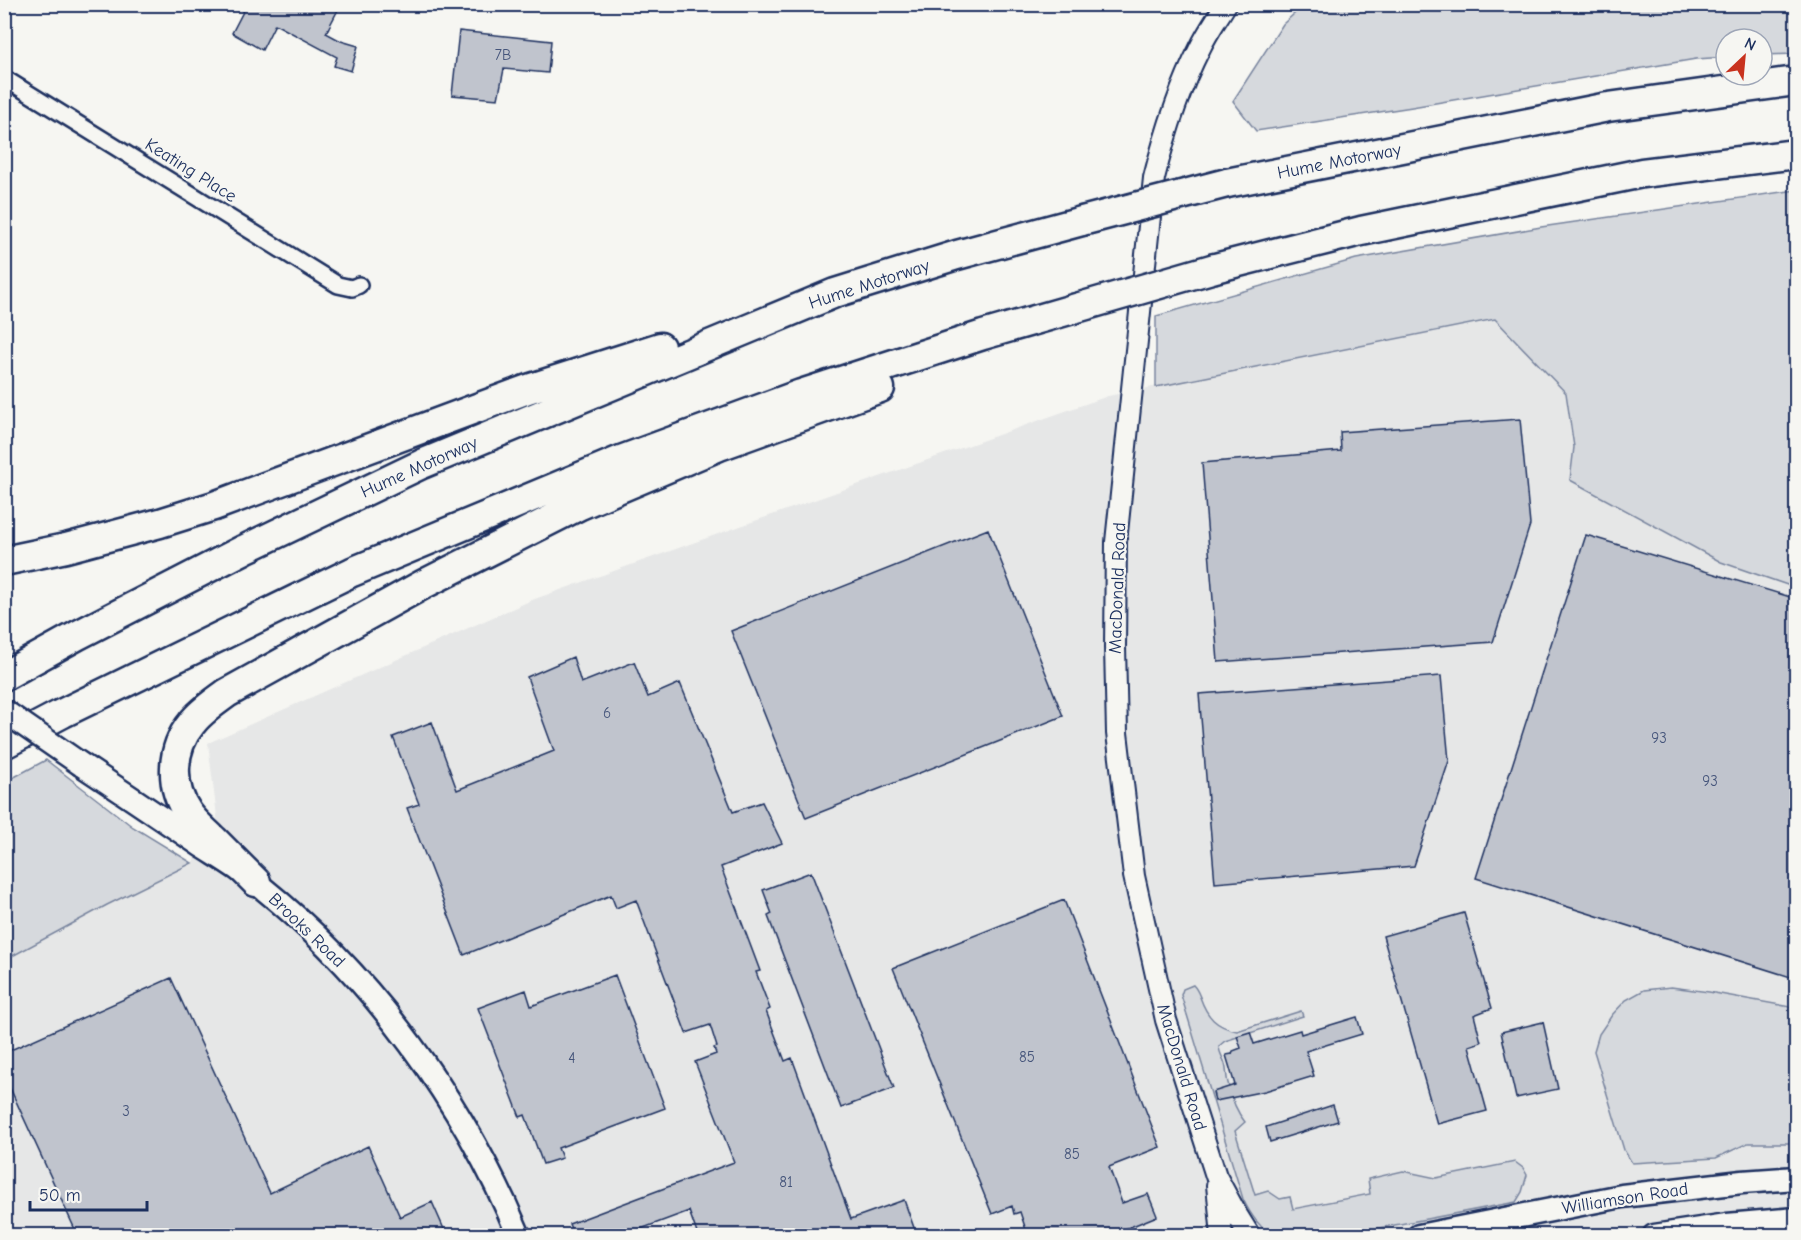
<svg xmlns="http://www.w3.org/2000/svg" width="1801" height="1240" font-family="'Comic Neue',sans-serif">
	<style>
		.built { fill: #e6e7e7 }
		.green { fill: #d6d9dd; stroke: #78849e; stroke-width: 1.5 }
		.building { fill: #c0c4cd; stroke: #1b2f5e; stroke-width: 1.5 }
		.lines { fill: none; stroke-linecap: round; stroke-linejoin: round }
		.minor-casing { stroke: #1b2f5e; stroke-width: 20 }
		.tertiary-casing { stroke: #1b2f5e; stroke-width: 24 }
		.secondary-casing { stroke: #1b2f5e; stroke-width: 27 }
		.motorway-casing { stroke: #1b2f5e; stroke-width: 33 }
		.minor { stroke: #f6f6f2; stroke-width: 15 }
		.tertiary { stroke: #f6f6f2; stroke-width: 20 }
		.secondary { stroke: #f6f6f2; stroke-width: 22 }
		.motorway { stroke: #f6f6f2; stroke-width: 28 }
		.secondary-bridge-casing { stroke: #1b2f5e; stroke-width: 27; stroke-linecap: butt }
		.motorway-bridge-casing { stroke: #1b2f5e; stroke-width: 33; stroke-linecap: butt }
		.secondary-bridge { stroke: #f6f6f2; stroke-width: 22 }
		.motorway-bridge { stroke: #f6f6f2; stroke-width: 28 }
		.labels { text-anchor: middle; stroke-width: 4.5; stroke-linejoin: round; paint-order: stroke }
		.number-label { font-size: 15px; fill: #44547a }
		.street-label { font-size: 18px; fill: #1b2f5e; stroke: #f6f6f2 }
	</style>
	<rect width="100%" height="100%" fill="#f6f6f2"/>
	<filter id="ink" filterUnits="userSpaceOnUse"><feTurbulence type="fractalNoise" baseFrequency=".0167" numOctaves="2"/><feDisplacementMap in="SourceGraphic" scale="12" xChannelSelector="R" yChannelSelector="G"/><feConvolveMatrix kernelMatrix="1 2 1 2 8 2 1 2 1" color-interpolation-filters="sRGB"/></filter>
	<g filter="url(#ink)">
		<path class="built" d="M1495,318L1566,393L1574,447L1570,480L1721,562L1796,588V1235L5,1236V960L107,905L192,863L218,825L208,743L532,600L1108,396Z"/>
		<path class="green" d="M1305,4L1796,5V54L1762,55V39H1726V57L1696,59L1412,107L1256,131L1233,101L1283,24Z
			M1796,190V588L1721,562L1570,480L1574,447L1566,393L1495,319L1156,387V316L1356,259L1541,227Z
			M46,760L133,827L192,863L107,905L5,960V782Z
			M1193,985C1197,989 1198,992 1200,997C1207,1017 1216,1027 1237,1031L1301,1011L1303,1016L1225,1041L1219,1046C1219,1053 1223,1057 1225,1064C1227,1070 1226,1077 1228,1083C1231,1097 1236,1111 1245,1122L1235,1131L1255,1195L1268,1191L1280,1199L1290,1197L1293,1209L1370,1194L1368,1179L1403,1171L1436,1178L1515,1162L1523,1168L1527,1175L1522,1192L1516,1202L1342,1235L1274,1236C1259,1228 1250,1214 1243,1199L1181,995L1183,989Z
			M1671,987L1709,992L1796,1008V1143H1748L1716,1158L1632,1163L1624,1150L1594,1051L1599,1034L1612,1015L1626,1000L1644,990Z"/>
		<path class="building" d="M247,4H341L326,33L341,41L358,46L351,71L334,66L337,57L275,24L262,50L232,33Z
			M459,31L551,41L548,73L504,69L498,99L452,95Z
			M1520,419L1530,525L1493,642L1218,662L1202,463L1341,451L1340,432Z
			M988,529L1063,716L806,818L731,631Z
			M1586,535L1797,599V979L1476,878Z
			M573,657L581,683L634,662L648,697L680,683L733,812L762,802L782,843L721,867L760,971L756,972L770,1009L766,1011L785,1061L792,1058L851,1219L904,1200L917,1236H698L689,1211L622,1236H574L569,1224L734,1162L695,1062L716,1054L714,1048L717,1047L710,1025L686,1033L636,900L616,908L611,895L464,955L407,808L419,804L393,737L432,722L457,790L554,751L527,677Z
			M1441,676L1449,761L1414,866L1215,883L1199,694Z
			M811,872L894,1088L841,1108L768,916L772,914L763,890Z
			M1064,900L1160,1147L1109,1167L1122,1203L1148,1194L1157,1216L1108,1236H1028L1020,1212L1014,1214L1012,1206L992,1214L893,968Z
			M1464,913L1492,1008L1474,1015L1481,1042L1469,1046L1487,1111L1437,1124L1383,936Z
			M615,975L665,1108L558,1148L562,1158L543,1164L525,1115L520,1117L478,1008L526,990L531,1006Z
			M171,978L270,1193L368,1146L400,1217L432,1202L447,1236H78L4,1075V1053Z
			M1357,1017L1362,1034L1306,1051L1314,1076L1265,1091L1215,1101L1213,1092L1235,1085L1226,1055L1232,1054L1233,1051L1241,1048L1237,1036L1250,1032L1254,1044L1300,1030L1301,1034Z
			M1543,1022L1558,1089L1516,1098L1501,1032Z
			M1333,1105L1338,1121L1270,1142L1266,1127Z"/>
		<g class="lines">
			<defs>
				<path id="minor" d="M4,78L338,285L352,288L359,285"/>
				<path id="tertiary" d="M1226,4C1217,19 1207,33 1200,48C1179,89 1165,134 1154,178L1116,542L1115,647L1117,733L1134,876L1166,1020L1216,1176L1237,1215L1250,1236
					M1217,1185L1222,1236"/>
				<path id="secondary" d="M82,765C121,791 160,817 199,844C219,857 241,869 259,885C372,976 463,1101 519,1236
					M1419,1236L1622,1196L1742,1182L1796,1178
					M1654,1236L1727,1225L1796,1219"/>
				<path id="motorway" d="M1227,183L1608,107L1796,81
					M1215,268L1361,231L1642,173L1796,154
					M4,561L66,548L160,523L214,506L528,389L660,347
					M4,676L78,635L245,549L422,464L835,293L957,255L1082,221
					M4,744L63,713L352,572L621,460L801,394L983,335L1073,309
					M256,882C242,868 228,854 214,840C205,831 195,823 188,813C169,786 171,748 192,723C201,711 215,702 227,693L424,584L580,505L719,446L880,388"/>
			</defs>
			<use href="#minor" class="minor-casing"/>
			<use href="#tertiary" class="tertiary-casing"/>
			<use href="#secondary" class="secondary-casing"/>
			<use href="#motorway" class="motorway-casing"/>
			<use href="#minor" class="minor"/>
			<use href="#tertiary" class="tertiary"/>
			<use href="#secondary" class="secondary"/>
			<use href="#motorway" class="motorway"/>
			<defs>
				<path id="secondary-bridge" d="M4,711L82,765"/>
				<path id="motorway-bridge" d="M1082,221L1227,183
					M1073,309L1215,268"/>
			</defs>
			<use href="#secondary-bridge" class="secondary-bridge-casing"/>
			<use href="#motorway-bridge" class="motorway-bridge-casing"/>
			<use href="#secondary-bridge" class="secondary-bridge"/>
			<use href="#motorway-bridge" class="motorway-bridge"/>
		</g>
	</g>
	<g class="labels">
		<g class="number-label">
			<text x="503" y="60">7B</text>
			<text x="607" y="718">6</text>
			<text x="1659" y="743">93</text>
			<text x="1710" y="786">93</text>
			<text x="1027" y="1062">85</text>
			<text x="572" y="1063">4</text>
			<text x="126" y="1116">3</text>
			<text x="1072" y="1159">85</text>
			<text x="786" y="1187">81</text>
		</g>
		<g class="street-label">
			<text transform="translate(1339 161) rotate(-11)" y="6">Hume Motorway</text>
			<text transform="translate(191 170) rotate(32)" y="6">Keating Place</text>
			<text transform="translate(869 284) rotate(-18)" y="6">Hume Motorway</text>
			<text transform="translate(419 467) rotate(-24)" y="6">Hume Motorway</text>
			<text transform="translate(1117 588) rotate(-88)" y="6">MacDonald Road</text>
			<text transform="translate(307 930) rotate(44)" y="6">Brooks Road</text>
			<text transform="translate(1182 1067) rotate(73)" y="6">MacDonald Road</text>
			<text transform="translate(1625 1198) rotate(-9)" y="6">Williamson Road</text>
		</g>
	</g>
	<rect width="1801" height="1240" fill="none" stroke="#f6f6f2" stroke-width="24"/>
	<rect x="12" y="12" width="1777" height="1216" fill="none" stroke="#1b2f5e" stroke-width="2" filter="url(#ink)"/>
	<g transform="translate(1744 57) rotate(26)"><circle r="28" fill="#f6f6f2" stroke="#9ea6b7" stroke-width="1.5"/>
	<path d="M0-4.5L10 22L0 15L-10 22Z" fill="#c8321e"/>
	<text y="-9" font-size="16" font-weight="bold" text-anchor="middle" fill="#1b2f5e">N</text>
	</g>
	<path d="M30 1201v9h117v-9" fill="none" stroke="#1b2f5e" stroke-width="3"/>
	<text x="39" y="1201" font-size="18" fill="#1b2f5e" stroke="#f6f6f2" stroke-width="4.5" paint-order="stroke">50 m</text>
</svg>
